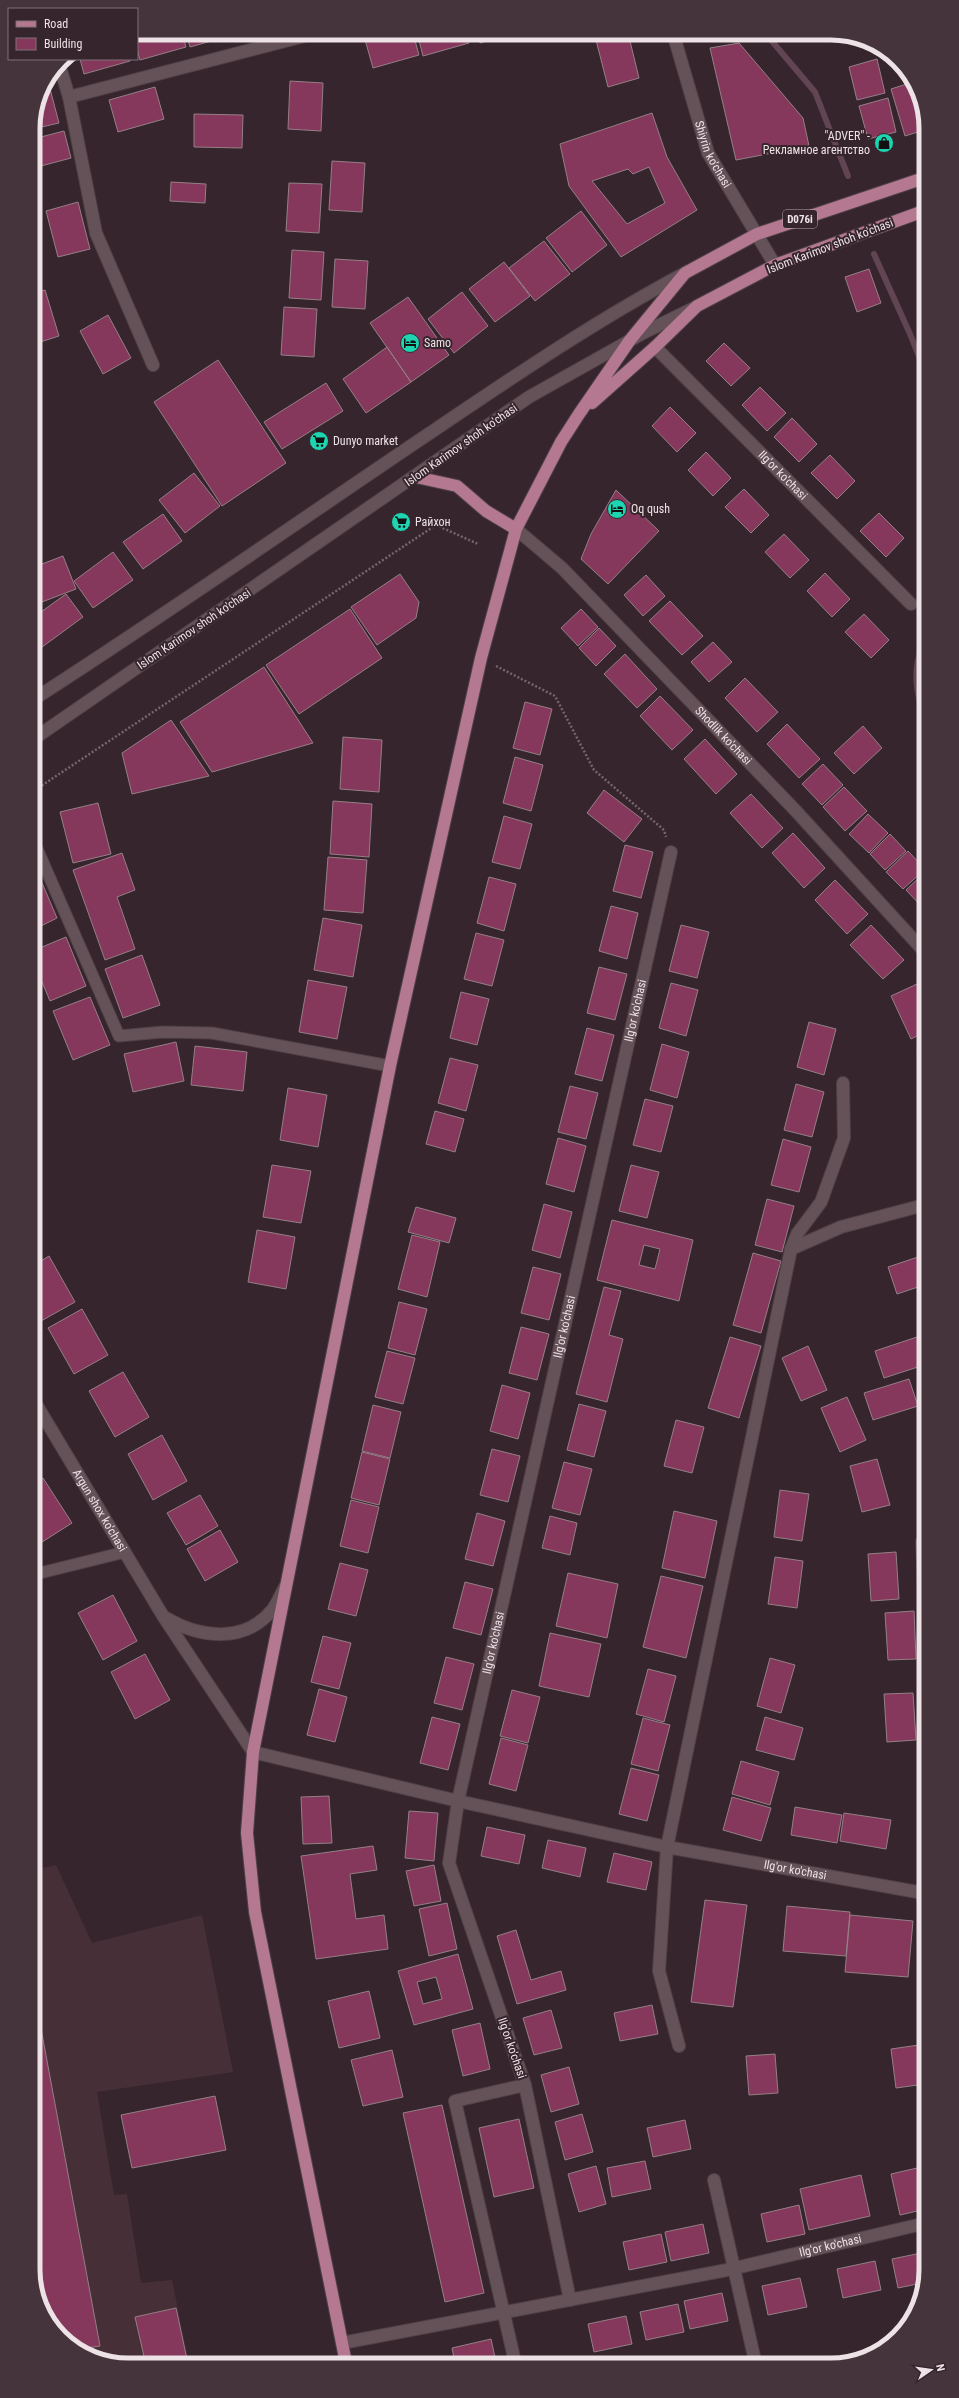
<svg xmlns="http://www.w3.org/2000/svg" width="959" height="2398" font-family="'Roboto Condensed',sans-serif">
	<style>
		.built { fill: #472f38 }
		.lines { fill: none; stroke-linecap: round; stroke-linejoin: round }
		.stream { stroke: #624553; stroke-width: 6 }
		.building { fill: #85385b; stroke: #947f87; fill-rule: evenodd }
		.lane-casing { stroke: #4f4146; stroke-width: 13 }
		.street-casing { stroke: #4f4146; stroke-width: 14 }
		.secondary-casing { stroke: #4f4146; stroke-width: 14 }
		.primary-casing { stroke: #4f4146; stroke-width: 14 }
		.path { stroke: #75666c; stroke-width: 2.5; stroke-dasharray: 2 2; stroke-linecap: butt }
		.lane { stroke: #655259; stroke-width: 11 }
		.street { stroke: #655259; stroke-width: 12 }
		.secondary { stroke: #655259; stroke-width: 12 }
		.primary { stroke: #b47890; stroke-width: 12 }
		.labels { text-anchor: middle; stroke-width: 4; stroke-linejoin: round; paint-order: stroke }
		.shield { fill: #36252c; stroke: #b6a9ae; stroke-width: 1 }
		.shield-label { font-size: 11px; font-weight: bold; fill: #ede2e6 }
		.poi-label { font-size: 12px; fill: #ede2e6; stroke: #36252c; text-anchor: start }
		.street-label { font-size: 12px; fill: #ede2e6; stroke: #36252c }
		.rim { fill: none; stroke: #ede2e6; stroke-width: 5 }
	</style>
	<rect width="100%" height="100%" fill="#36252c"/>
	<path class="built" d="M56,1865L92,1943L202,1915L233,2072L97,2092L114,2195L127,2194L141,2283L172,2280L189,2364L121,2365L70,2345L38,2300L37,1869Z"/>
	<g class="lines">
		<path class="stream" d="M765,33L815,92L848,176
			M874,254L910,334L922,364
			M922,647C914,667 915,688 922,708"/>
	</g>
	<path class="building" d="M137,33H182L186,47L140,60L137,49Z
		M186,33H236V34L190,47Z
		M375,33H413L419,55L373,68L364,36Z
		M417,33H467L469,43L423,56Z
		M478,33H517L480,43Z
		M623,33H628L639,78L608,87L596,40Z
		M739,43L803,118L809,146L736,160L710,48Z
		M80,59H130V61L84,74Z
		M877,59L885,93L857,100L849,67Z
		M48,81L59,123L33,129L40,91Z
		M290,81L323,83L321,131L288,129Z
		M910,83L921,98V131L905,136L891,89Z
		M155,87L164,119L118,132L109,100Z
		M888,98L896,132L868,139L859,106Z
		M652,113L667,157L697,210L621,257L569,186L560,144ZM649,167L665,203L627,224L592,181L628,169L633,174Z
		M194,114L243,115L242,148L194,147Z
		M64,131L71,158L41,166L33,139Z
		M332,161L365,163L362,212L329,210Z
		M171,182L206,184L205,203L170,201Z
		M289,183L322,184L319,233L286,231Z
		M78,202L90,249L58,257L46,211Z
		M581,211L607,245L572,272L546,238Z
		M544,241L570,274L535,301L509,268Z
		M292,250L324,252L321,300L289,298Z
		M335,259L368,261L365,309L332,307Z
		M504,262L530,296L495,322L469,289Z
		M869,269L881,303L857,312L845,277Z
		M45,290L59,336L34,344V293Z
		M462,292L488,326L454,353L428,319Z
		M408,297L449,355L411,382L370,323Z
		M284,307L317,309L314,357L281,355Z
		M108,315L131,358L103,374L80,331Z
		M724,343L750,368L731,386L706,361Z
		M387,347L411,382L366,413L343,379Z
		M218,360L286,463L222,506L154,402Z
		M326,383L343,411L282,449L264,422Z
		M760,387L786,413L767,431L742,405Z
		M670,407L696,433L677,452L652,426Z
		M792,418L817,444L799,462L774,437Z
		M706,452L731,478L713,496L688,470Z
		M830,455L855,481L837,499L811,473Z
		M194,473L220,506L185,533L159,500Z
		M744,489L769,515L751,533L725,507Z
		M616,490L659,531L608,584L581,559L591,534Z
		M879,513L904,538L886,557L860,531Z
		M163,514L182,541L143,569L123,542Z
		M784,534L809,560L790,578L765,552Z
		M113,552L133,580L93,608L74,581Z
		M63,556L76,589L34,605V567Z
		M825,573L850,599L832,617L807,591Z
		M400,574L419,602L416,618L377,645L351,607Z
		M646,575L665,596L643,616L624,595Z
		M66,594L83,617L34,653V617Z
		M670,601L703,636L682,655L649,621Z
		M350,609L382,658L299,714L266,665Z
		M581,609L598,627L578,646L561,628Z
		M864,614L889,640L871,658L845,632Z
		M599,628L616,646L596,666L579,648Z
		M713,642L732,662L709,682L691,662Z
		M625,654L657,689L637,708L604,674Z
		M264,667L313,743L212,772L180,722Z
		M745,678L778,712L757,732L725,698Z
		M660,696L693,730L672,750L640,716Z
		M525,702L552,709L540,755L513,748Z
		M171,720L209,776L132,794L122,753Z
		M787,724L820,759L799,778L767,744Z
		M863,726L882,748L854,774L834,753Z
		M343,737L382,740L379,792L340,789Z
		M705,739L737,774L716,794L684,759Z
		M515,757L543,765L531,811L503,803Z
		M823,764L843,785L822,805L802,784Z
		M844,787L867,811L845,831L823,807Z
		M604,790L642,819L624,842L587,813Z
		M751,794L783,828L762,848L730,813Z
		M333,801L372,804L369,857L330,854Z
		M98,803L111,854L73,863L60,812Z
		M868,814L888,833L869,853L849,834Z
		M504,816L532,824L520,869L492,862Z
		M793,833L825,868L804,888L772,853Z
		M890,834L906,851L885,870L870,854Z
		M625,845L653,852L641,898L613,891Z
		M908,851L923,867V871L903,889L886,872Z
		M122,853L135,890L117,897L135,949L105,960L73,870Z
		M328,857L367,860L363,913L324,910Z
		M37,871L57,918L41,926L35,913V872Z
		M923,874V908L906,890Z
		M489,877L516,884L504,931L477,923Z
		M835,880L868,914L847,934L815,900Z
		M611,906L638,913L627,959L599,951Z
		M323,918L362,925L353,977L314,970Z
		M681,925L709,932L697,978L669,971Z
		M871,925L904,960L883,979L850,945Z
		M476,933L504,940L492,986L464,979Z
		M66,937L86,986L50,1001L35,965V950Z
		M142,955L160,1005L123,1018L105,969Z
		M599,967L627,974L615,1020L587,1013Z
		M308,980L347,987L337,1039L299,1032Z
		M671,983L698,990L686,1036L659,1028Z
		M917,984L923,996V1033L911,1039L891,996Z
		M461,992L489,999L477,1045L450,1038Z
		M90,997L110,1045L73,1060L53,1011Z
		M809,1022L836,1029L824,1075L797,1067Z
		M587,1028L614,1035L602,1081L575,1074Z
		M176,1042L184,1081L133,1092L124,1054Z
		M662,1044L689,1052L677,1098L650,1090Z
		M195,1046L247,1052L243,1091L191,1085Z
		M923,1047V1062L917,1050Z
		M450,1058L478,1065L466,1111L438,1103Z
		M796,1084L824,1092L812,1137L784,1130Z
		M570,1086L598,1093L586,1139L558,1132Z
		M288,1088L327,1095L318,1147L280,1140Z
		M645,1099L673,1106L661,1152L633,1145Z
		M435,1111L464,1119L455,1152L426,1144Z
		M558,1138L586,1146L574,1192L546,1184Z
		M783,1139L811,1147L799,1192L771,1185Z
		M272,1165L311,1171L301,1223L263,1217Z
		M631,1165L659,1172L647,1218L619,1211Z
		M767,1199L794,1206L782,1252L755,1245Z
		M544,1204L572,1212L560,1258L532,1250Z
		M416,1207L456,1218L449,1243L408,1232Z
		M612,1220L693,1240L679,1301L597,1280ZM644,1245L660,1249L655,1269L639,1265Z
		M257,1230L295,1237L286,1289L248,1282Z
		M412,1235L440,1242L427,1297L398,1289Z
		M753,1253L781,1261L761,1333L733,1325Z
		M924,1255V1285L897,1294L888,1267Z
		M49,1256L75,1302L41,1321L36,1312V1264Z
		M533,1267L561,1274L549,1320L521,1313Z
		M604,1287L621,1291L609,1335L623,1339L607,1402L576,1394Z
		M399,1302L427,1309L415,1355L388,1348Z
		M82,1309L108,1355L74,1374L48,1328Z
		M521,1327L549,1334L537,1380L509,1373Z
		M920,1336L924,1347V1365L884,1378L875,1351Z
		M730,1337L761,1346L739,1418L708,1408Z
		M808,1346L827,1390L801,1401L782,1358Z
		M387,1351L415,1358L403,1404L375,1397Z
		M123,1372L149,1417L115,1437L89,1391Z
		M909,1379L918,1406L873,1420L864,1393Z
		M502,1385L530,1393L518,1439L490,1431Z
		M847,1397L866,1440L840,1452L821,1408Z
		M579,1404L606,1411L594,1457L567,1450Z
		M373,1405L401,1412L390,1458L362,1451Z
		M676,1420L704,1427L692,1473L664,1466Z
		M162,1435L187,1481L153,1500L128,1454Z
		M492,1449L520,1456L508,1502L480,1495Z
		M362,1452L390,1459L379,1505L351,1498Z
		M877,1459L890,1505L862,1512L850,1466Z
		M564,1462L592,1469L580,1515L552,1508Z
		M43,1478L72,1523L39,1544L36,1539V1483Z
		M780,1490L809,1494L802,1541L774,1537Z
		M200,1495L218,1526L186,1545L167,1513Z
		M351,1500L379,1507L368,1553L340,1546Z
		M674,1511L717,1521L705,1578L662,1568Z
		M477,1513L505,1521L493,1566L465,1559Z
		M550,1516L577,1523L570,1555L542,1548Z
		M220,1530L238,1562L205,1581L187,1549Z
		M896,1552L899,1599L871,1601L868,1554Z
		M775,1557L803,1561L797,1608L768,1604Z
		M340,1563L368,1570L356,1616L328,1609Z
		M568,1573L618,1584L607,1638L556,1626Z
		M661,1576L703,1586L686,1658L643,1647Z
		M465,1582L493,1589L481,1635L453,1628Z
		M113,1595L137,1641L103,1660L78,1613Z
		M914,1611L916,1659L888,1660L885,1613Z
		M550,1633L601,1644L589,1697L539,1686Z
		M323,1636L351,1643L339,1689L311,1682Z
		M145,1654L170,1700L135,1719L111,1672Z
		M446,1657L474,1664L462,1710L434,1703Z
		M770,1658L795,1665L781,1713L757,1706Z
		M648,1669L676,1676L664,1722L636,1714Z
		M319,1689L347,1697L335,1742L307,1735Z
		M512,1690L540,1697L528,1743L500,1736Z
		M913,1693L916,1740L887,1742L884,1694Z
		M432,1717L460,1724L448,1770L420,1763Z
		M765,1717L803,1728L794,1760L756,1750Z
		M643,1718L670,1725L658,1771L631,1764Z
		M501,1738L528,1745L516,1791L489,1784Z
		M741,1761L779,1772L770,1805L732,1794Z
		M631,1768L659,1775L647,1821L619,1814Z
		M329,1796L332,1843L303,1844L301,1797Z
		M732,1797L771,1808L761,1841L723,1830Z
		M795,1807L842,1815L837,1843L791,1835Z
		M409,1811L438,1813L434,1861L405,1858Z
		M844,1813L891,1820L886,1849L840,1841Z
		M487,1827L525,1835L519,1864L481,1856Z
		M548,1840L586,1848L580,1877L542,1868Z
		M373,1846L377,1870L350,1874L356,1919L384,1915L388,1949L316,1959L301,1856Z
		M614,1853L652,1862L646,1890L607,1882Z
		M434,1865L441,1901L414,1906L406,1871Z
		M705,1900L747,1905L733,2007L691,2002Z
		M447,1903L457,1949L429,1956L419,1909Z
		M787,1906L850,1912L846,1956L783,1951Z
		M850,1915L913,1921L908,1977L845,1972Z
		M516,1930L531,1980L561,1971L566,1990L517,2004L497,1936Z
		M458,1954L473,2009L414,2025L398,1971ZM436,1977L442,1999L423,2004L417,1982Z
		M369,1991L380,2038L339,2048L328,2001Z
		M652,2005L658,2034L620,2041L614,2013Z
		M37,2007L100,2346L80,2349L70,2345L38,2300Z
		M551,2010L562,2048L534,2055L523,2018Z
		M480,2023L490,2069L463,2076L452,2030Z
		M919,2045L925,2084L896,2088L891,2049Z
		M392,2050L403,2097L363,2106L351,2060Z
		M775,2054L778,2093L749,2095L746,2056Z
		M569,2067L579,2104L551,2112L541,2075Z
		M215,2096L226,2150L132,2168L121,2115Z
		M442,2105L484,2293L445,2302L403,2113Z
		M582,2114L593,2152L565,2160L555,2122Z
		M519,2119L534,2188L494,2197L479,2128Z
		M685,2120L691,2149L653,2157L647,2128Z
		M645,2161L651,2189L612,2197L607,2168Z
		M596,2166L606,2204L579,2212L568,2174Z
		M926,2166V2209L900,2215L891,2174Z
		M861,2175L870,2216L809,2230L800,2189Z
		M799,2205L805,2234L767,2242L761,2214Z
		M703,2224L709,2253L671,2261L665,2232Z
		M661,2234L667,2262L629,2270L623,2242Z
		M926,2252V2270L922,2283L898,2288L892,2259Z
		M875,2261L881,2290L843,2298L837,2269Z
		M800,2278L807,2307L768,2315L762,2286Z
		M722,2293L728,2321L690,2329L684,2301Z
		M678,2304L684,2332L646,2340L640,2312Z
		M176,2308L188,2364L146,2365L135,2317Z
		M626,2316L632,2344L594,2352L588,2324Z
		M491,2339L496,2362L455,2363L452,2348Z"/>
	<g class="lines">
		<defs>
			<path id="lane" d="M35,844L119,1036L162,1032L212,1033L390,1066
				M36,1574L125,1552"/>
			<g id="street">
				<path id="s1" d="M673,33L708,153L775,265"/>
				<path d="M59,64L69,97L96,233L153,365"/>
				<path d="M69,97L316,33"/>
				<path id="s2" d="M655,347L911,604"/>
				<path id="s3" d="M516,529L562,568L795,810L923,950"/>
				<path d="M791,1249L841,1227L924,1205"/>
				<path d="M922,1542L924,1581"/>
				<path id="s4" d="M253,1752L458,1801L667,1847L923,1893"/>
				<path d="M925,1866L923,1893L925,1914"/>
				<path d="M679,2046L659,1971L667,1847L791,1249L797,1234L821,1202L844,1138L843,1083"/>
				<path d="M714,2180L755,2361"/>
				<path id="s5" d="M570,2300L525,2085L449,1863L458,1801L671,852"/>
				<path id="s6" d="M342,2343L727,2270L926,2223"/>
				<path d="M515,2362L455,2101L525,2085"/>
			</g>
			<g id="secondary">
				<path d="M34,699C165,615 292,526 421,439C507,381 593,322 685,273"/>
				<path d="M35,738L529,397L645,332L694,308"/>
				<path id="s7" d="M36,1404L163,1616L253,1752"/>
				<path d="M166,1618C200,1638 245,1644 273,1609C278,1602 281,1594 285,1587"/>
			</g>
			<path id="primary" d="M592,403L655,347L697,306L775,265L921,212
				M416,477L457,486L486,511L516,529
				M346,2363L255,1912L247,1833L253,1752L390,1066L481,658L516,529L561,442L579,414L630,340L685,273L757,234L921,179"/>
		</defs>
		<use href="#lane" class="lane-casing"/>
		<use href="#street" class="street-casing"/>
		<use href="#secondary" class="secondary-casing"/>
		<use href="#primary" class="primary-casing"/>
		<path class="path" d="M496,666L555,696L594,770L664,830L666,837
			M35,790L436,525L478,544"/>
		<use href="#lane" class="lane"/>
		<use href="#street" class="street"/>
		<use href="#secondary" class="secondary"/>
		<use href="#primary" class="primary"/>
	</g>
	<defs>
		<symbol id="shop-disc" viewBox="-11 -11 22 22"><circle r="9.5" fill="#1dd5b1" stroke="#36252c"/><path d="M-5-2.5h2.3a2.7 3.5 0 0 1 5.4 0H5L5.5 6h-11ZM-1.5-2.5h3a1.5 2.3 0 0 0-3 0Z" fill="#111"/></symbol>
		<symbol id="hotel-disc" viewBox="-11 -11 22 22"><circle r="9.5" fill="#1dd5b1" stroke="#36252c"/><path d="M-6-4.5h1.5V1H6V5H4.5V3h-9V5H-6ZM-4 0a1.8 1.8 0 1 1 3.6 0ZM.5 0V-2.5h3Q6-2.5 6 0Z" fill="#111"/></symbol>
		<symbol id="supermarket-disc" viewBox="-11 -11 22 22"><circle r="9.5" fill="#1dd5b1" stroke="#36252c"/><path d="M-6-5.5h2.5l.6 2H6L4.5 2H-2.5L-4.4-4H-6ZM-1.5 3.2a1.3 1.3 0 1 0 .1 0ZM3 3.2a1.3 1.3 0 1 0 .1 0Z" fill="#111"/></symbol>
	</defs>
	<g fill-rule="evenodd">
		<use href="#shop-disc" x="873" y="132" width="22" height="22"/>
		<use href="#hotel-disc" x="399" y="332" width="22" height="22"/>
		<use href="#supermarket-disc" x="308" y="430" width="22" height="22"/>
		<use href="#hotel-disc" x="606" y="498" width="22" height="22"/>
		<use href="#supermarket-disc" x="390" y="511" width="22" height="22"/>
	</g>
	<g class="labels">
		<rect class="shield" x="783" y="210" width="34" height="18" rx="3"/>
		<g class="shield-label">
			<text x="800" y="223">D076i</text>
		</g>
		<g class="poi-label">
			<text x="870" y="140" text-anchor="end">"ADVER" -<tspan x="870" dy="14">Рекламное агентство</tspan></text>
			<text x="424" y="347">Samo</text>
			<text x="333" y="445">Dunyo market</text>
			<text x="631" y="513">Oq qush</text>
			<text x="415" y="526">Райхон</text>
		</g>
		<g class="street-label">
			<text dy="4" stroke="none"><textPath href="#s1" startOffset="128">Shiyrin ko'chasi</textPath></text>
			<text transform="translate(830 246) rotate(-21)" y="4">Islom Karimov shoh ko'chasi</text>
			<text transform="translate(461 445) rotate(-35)" y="4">Islom Karimov shoh ko'chasi</text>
			<text dy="4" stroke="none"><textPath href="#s2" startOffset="181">Ilg'or ko'chasi</textPath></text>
			<text transform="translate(194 629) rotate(-34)" y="4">Islom Karimov shoh ko'chasi</text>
			<text dy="4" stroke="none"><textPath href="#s3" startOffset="293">Shodlik ko'chasi</textPath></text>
			<text dy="4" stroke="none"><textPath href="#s5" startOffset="1327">Ilg'or ko'chasi</textPath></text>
			<text dy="4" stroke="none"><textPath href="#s5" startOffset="1003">Ilg'or ko'chasi</textPath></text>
			<text dy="4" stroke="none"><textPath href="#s7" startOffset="124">Argun shox ko'chasi</textPath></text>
			<text dy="4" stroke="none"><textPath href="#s5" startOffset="679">Ilg'or ko'chasi</textPath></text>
			<text dy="4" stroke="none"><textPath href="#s4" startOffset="555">Ilg'or ko'chasi</textPath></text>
			<text transform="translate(512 2048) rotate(71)" y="4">Ilg'or ko'chasi</text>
			<text dy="4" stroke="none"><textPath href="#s6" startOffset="498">Ilg'or ko'chasi</textPath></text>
		</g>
	</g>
	<path d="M0 0H959V2398H0ZM128 40H831A88 88 0 0 1 919 128V2270A88 88 0 0 1 831 2358H128A88 88 0 0 1 40 2270V128A88 88 0 0 1 128 40Z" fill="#45343b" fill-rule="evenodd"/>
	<path class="rim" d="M128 40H831A88 88 0 0 1 919 128V2270A88 88 0 0 1 831 2358H128A88 88 0 0 1 40 2270V128A88 88 0 0 1 128 40Z"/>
	<rect x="8" y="8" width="130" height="52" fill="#36252c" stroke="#7f7176"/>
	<rect x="16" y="21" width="20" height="6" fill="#b47890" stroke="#7f7176"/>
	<text x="44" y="28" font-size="12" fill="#ede2e6">Road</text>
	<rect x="16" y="38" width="20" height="12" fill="#85385b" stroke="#7f7176"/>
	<text x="44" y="48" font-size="12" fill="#ede2e6">Building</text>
	<g transform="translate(931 2370) rotate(77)" stroke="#36252c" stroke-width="3" paint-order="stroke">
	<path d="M0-3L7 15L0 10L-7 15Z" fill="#ede2e6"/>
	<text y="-6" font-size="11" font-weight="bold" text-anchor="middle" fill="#ede2e6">N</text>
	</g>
</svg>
